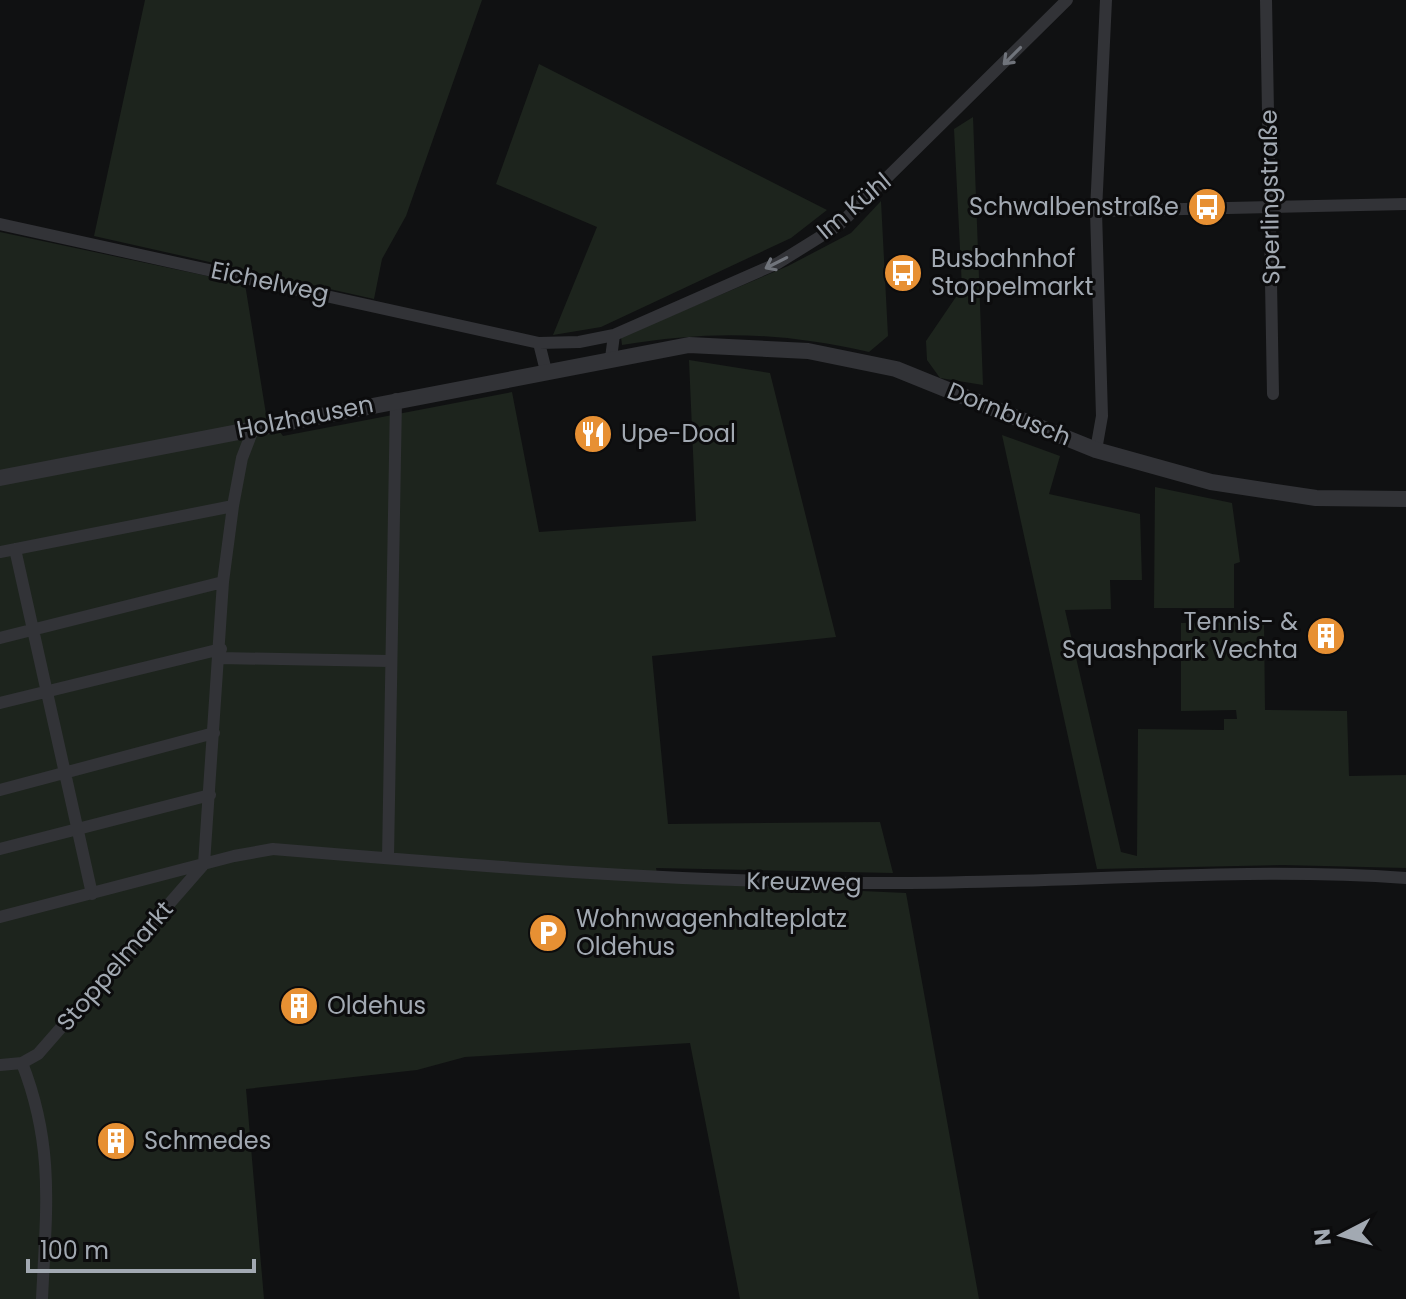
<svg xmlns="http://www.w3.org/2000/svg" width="1406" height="1299" font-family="Poppins,sans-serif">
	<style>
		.green { fill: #1d241d }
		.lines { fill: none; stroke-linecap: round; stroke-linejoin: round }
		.minor { stroke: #323337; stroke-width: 12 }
		.tertiary { stroke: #323337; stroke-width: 16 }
		.oneway { stroke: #70747b }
		.labels { text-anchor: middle; stroke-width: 6; stroke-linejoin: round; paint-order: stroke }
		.street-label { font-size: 24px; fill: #a2a9b2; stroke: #0c0c0d }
		.poi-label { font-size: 24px; fill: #a2a9b2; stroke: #0c0c0d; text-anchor: start }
	</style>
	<rect width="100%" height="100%" fill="#101112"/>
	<path class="green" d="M145,0H482L406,216L382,259L374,299L94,236Z
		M539,64L827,210L791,238L601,327L553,335L597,227L496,184Z
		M973,117L983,385L940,378L927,360L926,341L962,288L954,129Z
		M881,201L888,336L869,352C778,332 714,330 622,345L621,337L788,266L851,233Z
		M0,232L245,284L266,414L283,436L512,392L539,532L696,521L689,360L770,373L836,637L652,656L668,824L880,822L893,873L656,868L659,882L906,893L979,1299H740L690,1043L465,1057L417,1070L246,1089L264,1299H0Z
		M1002,435L1060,456L1049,494L1140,514L1142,580H1110L1111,609L1065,610L1121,852L1137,856L1138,729L1224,730V719H1237L1236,710L1181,711V623L1264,622L1265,710L1347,711L1349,776L1406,775V868L1283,865L1097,869Z
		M1155,487L1232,503L1240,562L1234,564V608H1154Z"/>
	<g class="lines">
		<path class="minor" d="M1266,0L1273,394
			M1096,211L1406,204
			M0,224L539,343L546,371
			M539,343L579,342L614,335
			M611,358L614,335L778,263L839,225L1067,0
			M1096,450L1102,416L1096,211L1106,0
			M15,549L92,894
			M0,552L233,506
			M0,638L223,582
			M220,658L389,661
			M0,703L221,649
			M0,790L214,733
			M0,849L210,795
			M388,858L396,399
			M0,917L234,856L273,849C478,866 682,883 887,883C1060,884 1234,866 1406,878
			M22,1063C55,1147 46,1211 42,1299
			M0,1065L22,1063L38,1054L204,864L223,582L233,506L242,458L254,427"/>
		<path class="tertiary" d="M0,478L689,345L808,351L896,369L1096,450L1211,482L1316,498L1406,499"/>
	</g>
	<defs><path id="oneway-shaft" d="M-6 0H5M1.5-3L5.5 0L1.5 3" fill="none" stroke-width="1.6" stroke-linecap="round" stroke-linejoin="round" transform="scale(2)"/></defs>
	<g class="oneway">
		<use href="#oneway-shaft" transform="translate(1012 56) rotate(135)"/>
		<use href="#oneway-shaft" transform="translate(776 263) rotate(153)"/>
	</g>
	<defs>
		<symbol id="bus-disc" viewBox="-11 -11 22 22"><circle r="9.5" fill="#e79033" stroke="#0c0c0d"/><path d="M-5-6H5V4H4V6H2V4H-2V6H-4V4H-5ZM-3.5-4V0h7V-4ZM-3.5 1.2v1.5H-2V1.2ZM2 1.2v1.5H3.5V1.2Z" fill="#fff"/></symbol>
		<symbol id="restaurant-disc" viewBox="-11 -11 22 22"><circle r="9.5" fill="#e79033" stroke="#0c0c0d"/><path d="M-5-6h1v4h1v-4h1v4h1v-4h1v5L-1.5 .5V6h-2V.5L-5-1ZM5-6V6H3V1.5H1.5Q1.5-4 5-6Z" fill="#fff"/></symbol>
		<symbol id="building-disc" viewBox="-11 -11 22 22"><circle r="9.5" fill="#e79033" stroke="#0c0c0d"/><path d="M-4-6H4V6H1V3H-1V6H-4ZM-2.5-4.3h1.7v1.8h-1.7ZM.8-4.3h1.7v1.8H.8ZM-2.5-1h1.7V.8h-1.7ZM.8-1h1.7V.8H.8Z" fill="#fff"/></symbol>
		<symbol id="parking-disc" viewBox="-11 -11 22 22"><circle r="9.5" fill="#e79033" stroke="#0c0c0d"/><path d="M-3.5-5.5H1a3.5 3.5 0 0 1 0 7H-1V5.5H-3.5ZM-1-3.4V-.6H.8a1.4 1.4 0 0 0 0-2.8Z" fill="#fff"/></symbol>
	</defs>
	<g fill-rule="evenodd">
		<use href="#bus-disc" x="1185" y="185" width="44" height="44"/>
		<use href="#bus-disc" x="881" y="251" width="44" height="44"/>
		<use href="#restaurant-disc" x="571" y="412" width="44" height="44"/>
		<use href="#building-disc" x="1304" y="614" width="44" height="44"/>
		<use href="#parking-disc" x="526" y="911" width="44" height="44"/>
		<use href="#building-disc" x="277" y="984" width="44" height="44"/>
		<use href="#building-disc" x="94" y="1119" width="44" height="44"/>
	</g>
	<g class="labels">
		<g class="street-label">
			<text transform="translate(1270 197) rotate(-91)" y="8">Sperlingstraße</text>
			<text transform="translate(854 206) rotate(-40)" y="8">Im Kühl</text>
			<text transform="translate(270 282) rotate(12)" y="8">Eichelweg</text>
			<text transform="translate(1009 414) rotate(22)" y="8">Dornbusch</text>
			<text transform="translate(305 417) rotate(-11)" y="8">Holzhausen</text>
			<text transform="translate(804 882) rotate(1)" y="8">Kreuzweg</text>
			<text transform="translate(115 966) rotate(-49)" y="8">Stoppelmarkt</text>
		</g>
		<g class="poi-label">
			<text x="1179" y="215" text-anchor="end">Schwalbenstraße</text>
			<text x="931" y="267">Busbahnhof<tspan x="931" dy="28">Stoppelmarkt</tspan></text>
			<text x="621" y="442">Upe-Doal</text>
			<text x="1298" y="630" text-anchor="end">Tennis- &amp;<tspan x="1298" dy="28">Squashpark Vechta</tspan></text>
			<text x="576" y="927">Wohnwagenhalteplatz<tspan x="576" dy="28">Oldehus</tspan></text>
			<text x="327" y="1014">Oldehus</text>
			<text x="144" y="1149">Schmedes</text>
		</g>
	</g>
	<g transform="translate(1342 1235) rotate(264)" stroke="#0c0c0d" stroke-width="6" paint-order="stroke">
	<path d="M0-6L14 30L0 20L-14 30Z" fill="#a2a9b2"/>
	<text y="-12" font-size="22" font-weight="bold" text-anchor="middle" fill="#a2a9b2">N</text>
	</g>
	<path d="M28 1259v12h226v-12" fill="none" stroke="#a2a9b2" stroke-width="4"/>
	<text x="40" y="1259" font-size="24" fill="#a2a9b2" stroke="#0c0c0d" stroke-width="6" paint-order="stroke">100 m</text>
</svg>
